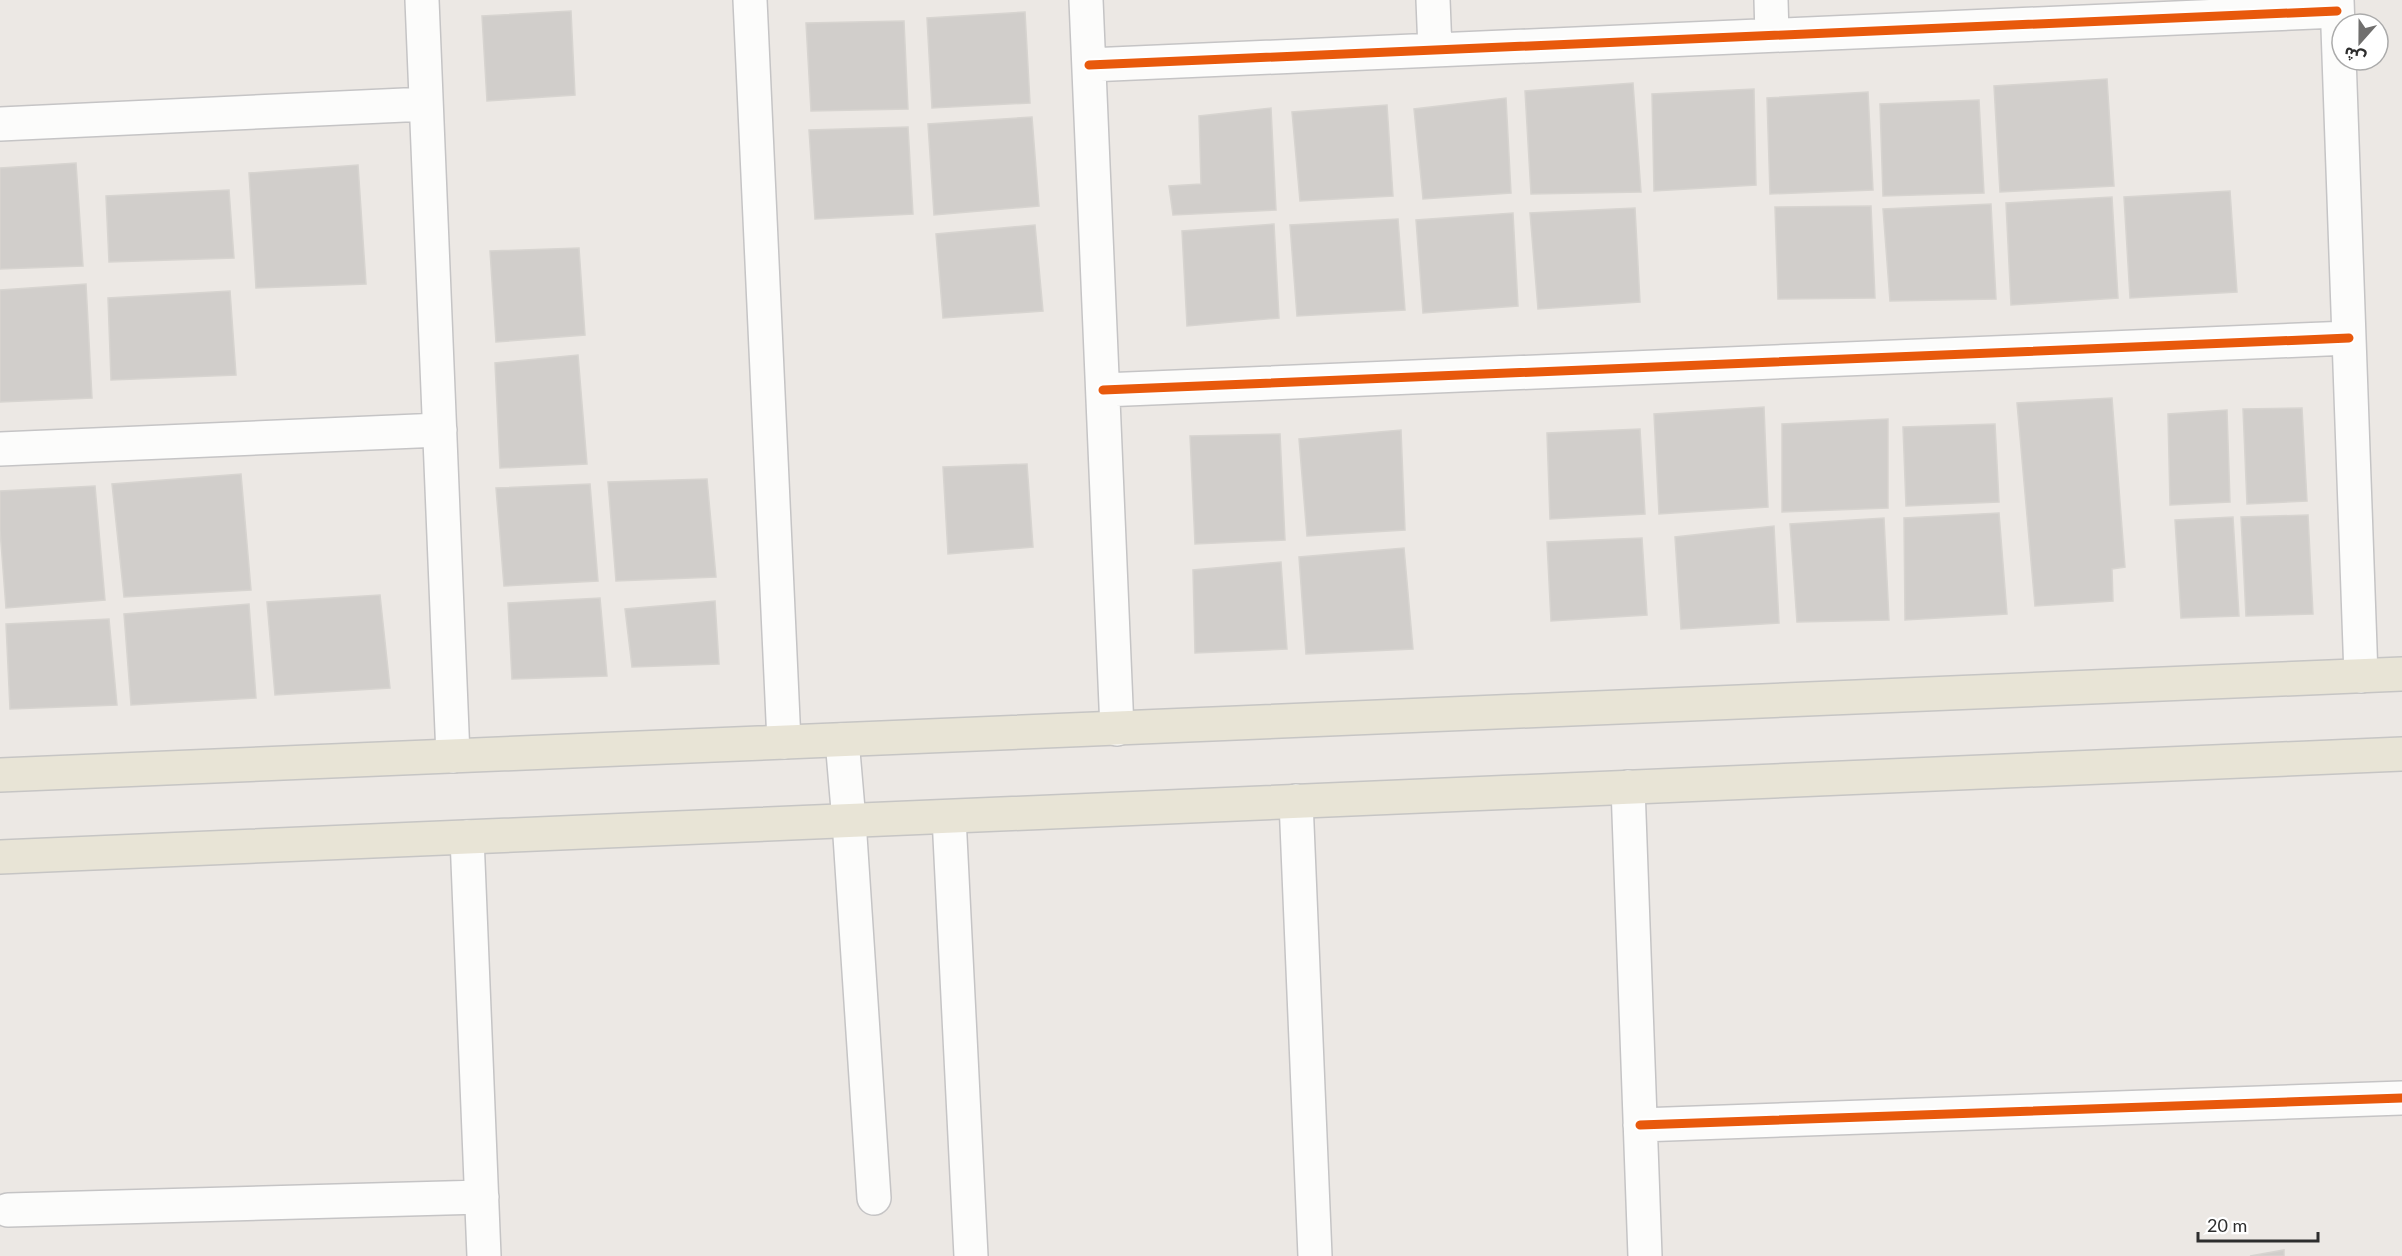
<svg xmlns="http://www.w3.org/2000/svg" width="2402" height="1256" font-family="Lato,'Noto Sans Arabic',sans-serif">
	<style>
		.building { fill: #d1cecb; stroke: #d7d4d0; stroke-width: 1.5 }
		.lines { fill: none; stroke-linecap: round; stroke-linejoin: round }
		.minor-casing { stroke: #c5c4c5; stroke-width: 36 }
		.major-casing { stroke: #c6c5c4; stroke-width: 36 }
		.minor { stroke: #fcfcfb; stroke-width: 33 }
		.major { stroke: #e8e4d6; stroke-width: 33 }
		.cycleway-casing { stroke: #fff; stroke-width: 13 }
		.cycleway { stroke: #e8590c; stroke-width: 9 }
	</style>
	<rect width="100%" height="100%" fill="#ece8e4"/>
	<path class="building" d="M571,11L575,95L487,101L482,16Z
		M1025,12L1030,103L932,108L927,18Z
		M904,21L908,109L811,111L806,23Z
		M2107,79L2114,186L2000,192L1994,86Z
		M1633,83L1641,192L1531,194L1525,91Z
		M1754,89L1756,185L1654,191L1652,94Z
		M1868,92L1873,190L1770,194L1767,98Z
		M1506,98L1511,193L1423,199L1414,109Z
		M1979,100L1984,193L1883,196L1880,104Z
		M1387,105L1393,196L1300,201L1292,112Z
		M1271,108L1276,210L1173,215L1169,186L1201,184L1199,116Z
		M1032,117L1039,206L934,215L928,124Z
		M908,127L913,214L815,219L809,130Z
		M76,163L83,266L0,269V168Z
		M358,165L366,284L256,288L249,173Z
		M229,190L234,258L109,262L106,196Z
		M2230,191L2237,292L2130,298L2124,197Z
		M2112,197L2118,298L2011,305L2006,203Z
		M1991,204L1996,299L1890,301L1883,209Z
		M1871,206L1875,298L1778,299L1775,207Z
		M1635,208L1640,302L1538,309L1530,213Z
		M1513,213L1518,306L1423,313L1416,220Z
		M1398,219L1405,310L1297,316L1290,225Z
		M1274,224L1279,318L1187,326L1182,231Z
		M1035,225L1043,311L943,318L936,234Z
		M579,248L585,335L496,342L490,251Z
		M86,284L92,398L0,402V290Z
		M230,291L236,375L111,380L108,298Z
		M578,355L587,464L500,468L495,363Z
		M2112,398L2125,567L2112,569L2113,601L2035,606L2017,403Z
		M1764,407L1768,507L1659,514L1654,414Z
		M2302,408L2307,501L2247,504L2243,409Z
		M2227,410L2230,502L2170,505L2168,414Z
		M1888,419V508L1782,512V424Z
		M1995,424L1999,502L1906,506L1903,427Z
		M1640,429L1645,514L1550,519L1547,433Z
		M1401,430L1405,530L1307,536L1299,439Z
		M1280,434L1285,540L1195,544L1190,436Z
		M1027,464L1033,547L948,554L943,467Z
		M241,474L251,590L124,597L112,484Z
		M707,479L716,577L616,581L608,482Z
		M590,484L598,581L504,586L496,488Z
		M95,486L105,600L6,608L0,530V491Z
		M1999,513L2007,614L1905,620L1904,518Z
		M2308,515L2313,614L2246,616L2241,517Z
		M2233,517L2239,616L2181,618L2175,520Z
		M1884,518L1889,620L1797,622L1790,524Z
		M1774,526L1779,623L1681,629L1675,537Z
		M1642,538L1647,615L1551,621L1547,542Z
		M1404,548L1413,649L1306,654L1299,557Z
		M1281,562L1287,649L1195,653L1193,570Z
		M380,595L390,688L275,695L267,602Z
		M600,598L607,676L512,679L508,603Z
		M715,601L719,664L632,667L625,609Z
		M249,604L256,698L131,705L124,614Z
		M109,619L117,705L10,709L6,624Z
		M2284,1250V1256H2250Z"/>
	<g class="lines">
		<defs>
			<path id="minor" d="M422,0L453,756
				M750,0L784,742
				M1086,0L1117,729
				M1433,0L1435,50
				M1771,0L1772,35
				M2337,0L2361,676
				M1089,65L2337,11
				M0,124L426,104
				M1103,390L2349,338
				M0,449L440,430
				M842,740L849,821L874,1198
				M1628,787L1645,1256
				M1296,801L1315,1256
				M949,817L971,1256
				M467,837L484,1256
				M1640,1125L2402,1098
				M8,1210L482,1197"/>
			<path id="major" d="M0,775L2402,674
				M0,857L2402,754"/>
		</defs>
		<use href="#minor" class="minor-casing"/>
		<use href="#major" class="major-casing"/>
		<use href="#minor" class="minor"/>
		<use href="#major" class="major"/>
		<defs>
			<path id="cycleway" d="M1089,65L2337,11
				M1103,390L2349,338
				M1640,1125L2402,1098"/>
		</defs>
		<use href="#cycleway" class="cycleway-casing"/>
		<use href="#cycleway" class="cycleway"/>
	</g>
	<g transform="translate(2360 42) rotate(201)"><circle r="28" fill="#ffffff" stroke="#ababab" stroke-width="1.5"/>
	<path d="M0-4.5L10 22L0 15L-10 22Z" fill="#706f6e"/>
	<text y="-9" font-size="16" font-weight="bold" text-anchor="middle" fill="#2e2e2e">ش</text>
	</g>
	<path d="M2198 1232v9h120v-9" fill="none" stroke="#2e2e2e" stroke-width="3"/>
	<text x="2207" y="1232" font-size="18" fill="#2e2e2e" stroke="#ffffff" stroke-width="4.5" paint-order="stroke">20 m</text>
</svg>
